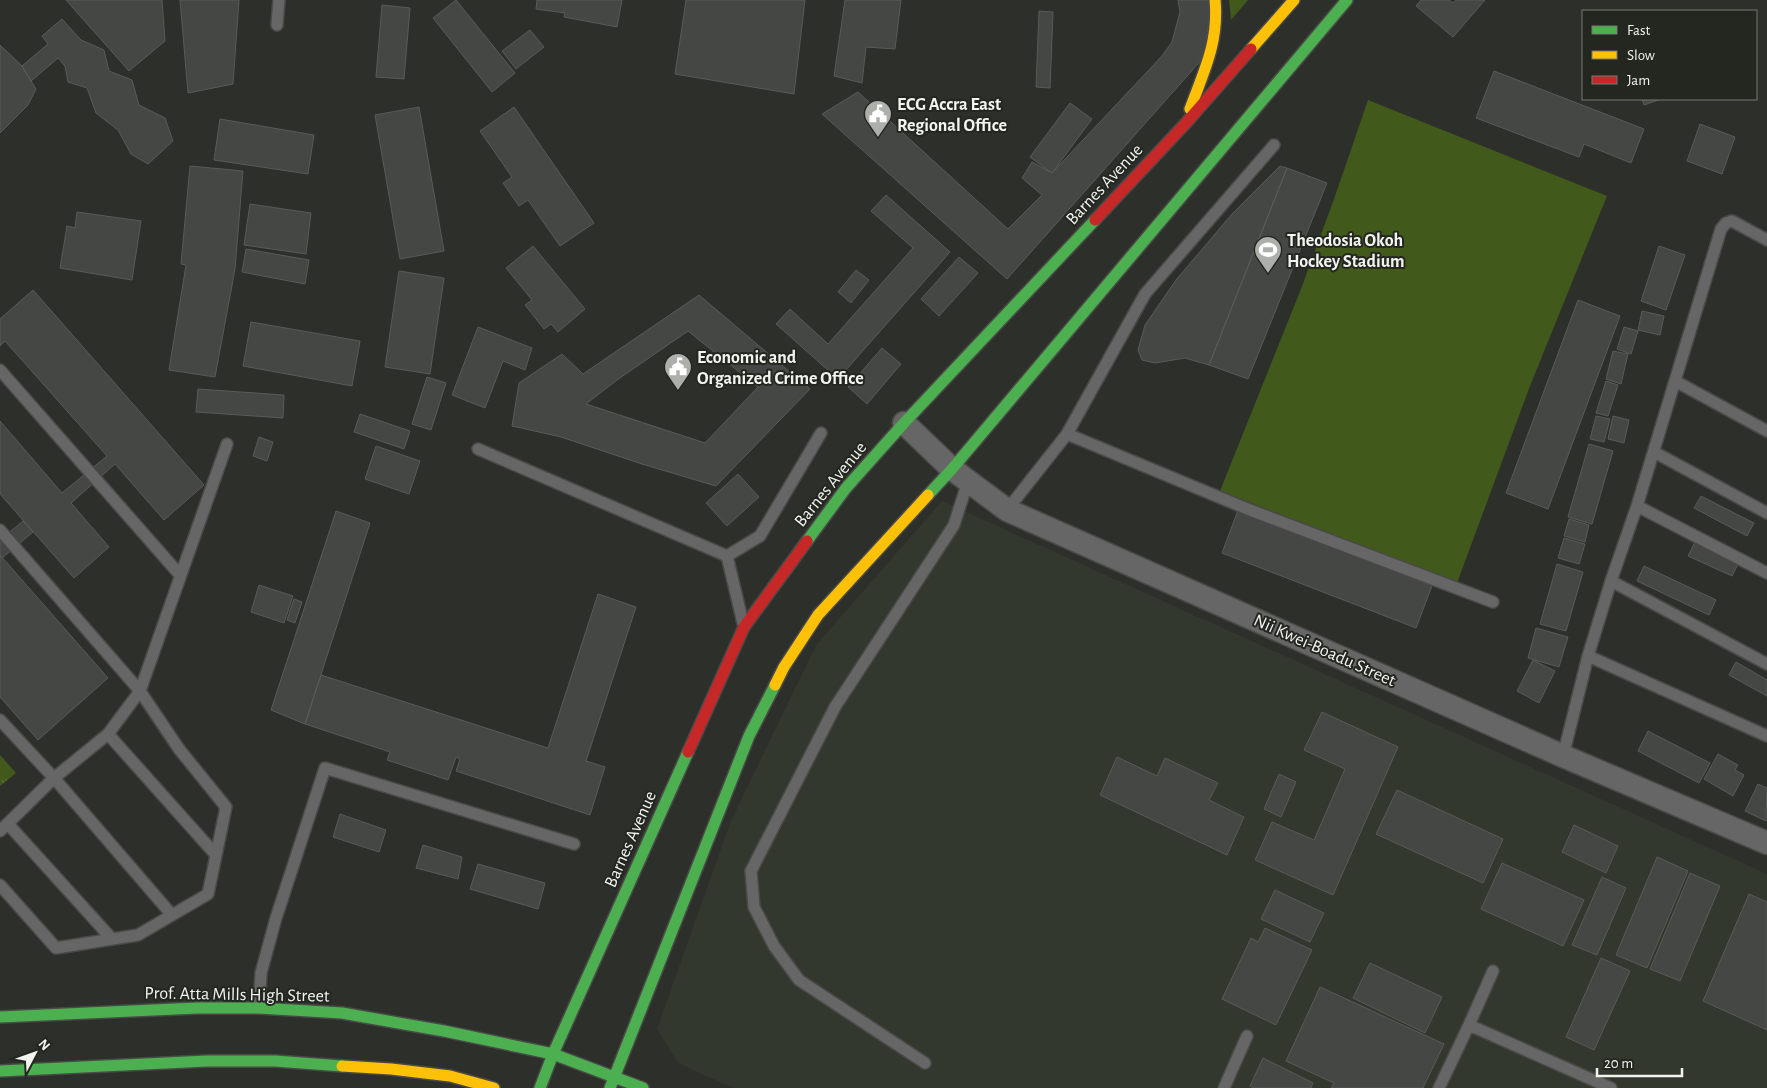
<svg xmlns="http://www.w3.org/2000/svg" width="1767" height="1088" font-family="'Alegreya Sans',sans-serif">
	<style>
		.built { fill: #32382d }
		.grass { fill: url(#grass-tufts) }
		.park { fill: #41591b }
		.building { fill: #454744; stroke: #5a5b58; fill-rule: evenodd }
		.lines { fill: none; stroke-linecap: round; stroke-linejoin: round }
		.lane-casing { stroke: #494a47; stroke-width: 14 }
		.street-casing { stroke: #494a47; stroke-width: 25 }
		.fast-casing { stroke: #494a47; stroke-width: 14 }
		.slow-casing { stroke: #494a47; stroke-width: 14 }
		.jam-casing { stroke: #494a47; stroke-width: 14 }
		.lane { stroke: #676666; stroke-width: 11 }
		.street { stroke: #676666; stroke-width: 22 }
		.fast { stroke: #4caf50; stroke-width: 11 }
		.slow { stroke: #ffc107; stroke-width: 11 }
		.jam { stroke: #c62828; stroke-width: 11 }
		.labels { text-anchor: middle; stroke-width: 4; stroke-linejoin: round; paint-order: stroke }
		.poi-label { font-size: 18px; font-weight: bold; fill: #f2f4f0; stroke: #242720; text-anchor: start }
		.street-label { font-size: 18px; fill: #f2f4f0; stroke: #242720 }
	</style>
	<defs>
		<pattern id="grass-tufts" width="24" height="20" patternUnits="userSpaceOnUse" patternTransform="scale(1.25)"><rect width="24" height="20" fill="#41591b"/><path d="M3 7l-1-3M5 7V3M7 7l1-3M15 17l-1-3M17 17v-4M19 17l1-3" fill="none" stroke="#5d713c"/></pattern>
	</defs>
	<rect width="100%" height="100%" fill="#2d2f2b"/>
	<path class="built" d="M942,501L1767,874V1088H733L678,1063L657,1029L730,823L816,645Z"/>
	<path class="grass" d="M0,755L16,773L0,786Z"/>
	<path class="park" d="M1229,0H1248L1231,20Z
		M1368,100L1607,196L1530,386L1457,583L1220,491L1301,289L1334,199Z"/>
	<path class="building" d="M66,0H162L165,41L129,71Z
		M180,0H239L233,84L188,93Z
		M456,0L515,73L492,92L433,18Z
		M537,0H622L617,27L564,17L565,13L536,9Z
		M686,0H805L794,94L675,74Z
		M845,0H901L895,49L866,47L862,83L834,76Z
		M1178,0H1212L1204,57L1007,279L822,114L858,92L1008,229L1042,195L1022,178L1032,162L1052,173L1162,56L1172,42L1180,12Z
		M1421,0H1449L1453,3L1456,0H1485L1453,37L1416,6Z
		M382,5L410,8L404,79L376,77Z
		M1039,11L1053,12L1050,88L1036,87Z
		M62,19L81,40L104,50L109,71L132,80L139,105L165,118L173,141L148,164L131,154L118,130L96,113L87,88L68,82L65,66L58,58L31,81L22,66L48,44L42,36Z
		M530,30L544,47L516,69L502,51Z
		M0,45L22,66L36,89L28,105L0,133Z
		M1494,71L1644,129L1631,163L1584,144L1579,157L1476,118Z
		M1642,99H1661L1644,105Z
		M1070,103L1092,119L1052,173L1030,157Z
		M419,107L444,251L400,259L375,115Z
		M514,107L594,223L560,246L528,200L519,206L503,183L512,177L480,131Z
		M220,119L314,135L308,174L214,160Z
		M1700,124L1735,137L1722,174L1687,161Z
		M190,166L243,171L235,269L215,377L169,370L186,265L181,264Z
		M1280,166L1287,168L1209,365L1185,358L1155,363L1142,360L1138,350L1145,325L1176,280L1232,214Z
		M1287,168L1327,183L1248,379L1209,365Z
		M886,195L950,252L838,379L776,324L790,309L828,344L913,248L871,211Z
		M250,204L311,213L306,254L244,245Z
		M77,212L141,221L132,280L60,268L67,226L75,228Z
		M533,246L585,309L558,332L551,324L544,329L525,305L532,300L506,268Z
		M1659,246L1685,255L1666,310L1641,301Z
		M246,249L309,260L305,284L242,272Z
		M959,257L978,273L939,316L921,299Z
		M856,270L869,280L851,303L838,292Z
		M399,271L444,278L430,374L385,367Z
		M33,290L204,485L164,520L115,464L71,503L109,547L74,578L0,494V421L62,493L107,456L5,341L0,346V319Z
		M699,295L810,389L716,486L642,464L561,437L512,426L519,383L562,354L583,374ZM688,331L758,387L705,443L586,404L617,380Z
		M1578,300L1620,316L1548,509L1506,493Z
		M1642,311L1664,316L1660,335L1638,330Z
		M251,322L360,341L352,386L243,366Z
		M478,327L532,348L525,370L503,361L485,408L452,395Z
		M1624,327L1638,331L1631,354L1617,349Z
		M882,348L901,364L867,404L848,387Z
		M1613,351L1628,354L1621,384L1606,379Z
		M427,377L446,383L431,430L412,424Z
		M1606,381L1618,385L1608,416L1596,413Z
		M198,389L284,395L283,418L196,412Z
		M360,414L410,431L404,449L354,432Z
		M1596,416L1610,419L1604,442L1590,439Z
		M1613,416L1629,420L1624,443L1608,439Z
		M259,437L273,442L267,461L253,456Z
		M1589,444L1613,451L1592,524L1568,517Z
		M376,446L420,461L409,494L365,479Z
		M738,474L759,497L727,526L706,503Z
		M1701,496L1754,523L1747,536L1694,508Z
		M1238,510L1432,586L1416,628L1222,553Z
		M336,511L370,523L305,724L271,710Z
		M1569,519L1589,525L1585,542L1564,536Z
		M23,521L33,532L2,558L0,555V540Z
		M1564,538L1585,544L1579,564L1558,558Z
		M1695,542L1739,562L1732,576L1688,556Z
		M0,555L108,678L38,740L0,697Z
		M1557,564L1583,572L1566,631L1540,624Z
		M1644,566L1716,600L1709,615L1637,581Z
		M259,585L293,596L284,623L251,612Z
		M598,594L636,607L586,761L605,767L590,815L456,771L460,759L456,757L448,780L387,760L390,752L305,724L321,675L548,748Z
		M294,599L302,602L295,623L287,620Z
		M1536,628L1568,637L1559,667L1528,658Z
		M1533,660L1555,671L1539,703L1517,691Z
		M1736,662L1767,680V696L1729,675Z
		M1322,712L1398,747L1333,895L1255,860L1272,822L1314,840L1345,769L1304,750Z
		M1648,731L1710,763L1699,783L1638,751Z
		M1718,754L1738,765L1735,770L1744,775L1733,796L1704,779Z
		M1117,757L1157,776L1165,758L1218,783L1209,800L1244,817L1227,855L1100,795Z
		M1279,774L1296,782L1281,817L1264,809Z
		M1758,784L1767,788L1766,821L1745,811Z
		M1397,790L1503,839L1483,883L1376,834Z
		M340,814L386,830L379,852L333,837Z
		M1574,825L1618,846L1606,873L1562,852Z
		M423,845L462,857L458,879L416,868Z
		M1657,857L1688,871L1647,968L1616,955Z
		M1502,863L1584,900L1563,946L1481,909Z
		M478,864L545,883L538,909L470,889Z
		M1690,873L1720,886L1680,981L1650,969Z
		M1602,877L1626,888L1597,955L1572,945Z
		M1275,890L1324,913L1310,942L1261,919Z
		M1749,894L1767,902V1030L1703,1001Z
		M1265,928L1312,950L1276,1025L1222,999L1251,938L1258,942Z
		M1601,958L1630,971L1594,1050L1566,1037Z
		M1370,963L1442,997L1425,1033L1353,998Z
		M1320,987L1444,1044L1423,1088H1331L1334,1083L1286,1061Z
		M1263,1058L1313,1083L1311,1088H1254L1250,1086Z"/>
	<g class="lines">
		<defs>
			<path id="lane" d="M277,25L279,0
				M0,370L180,575
				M1675,381L1767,431
				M1067,434L1145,294L1274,145
				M478,449L727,556
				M1654,452L1767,513
				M1637,506L1767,573
				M1007,510L1067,434L1250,510L1493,602
				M0,530L140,691L179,749L226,807L208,894L138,935L56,948L0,885
				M1611,581L1767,664
				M743,623L727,556L760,536L821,433
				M1588,656L1767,736
				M0,720L54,778L108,734L140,691L227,444
				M108,734L216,855
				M1563,756L1588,656L1611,581L1637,506L1721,229L1726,223L1732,221L1767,240
				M8,824L112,939
				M0,831L54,778L172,915
				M259,1008L261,973L276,918L325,768L574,844
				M1469,1025L1493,971
				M925,1063L799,980L774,946L754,907L751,871L835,707L954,525L968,481
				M1224,1088L1247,1036
				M1439,1088L1469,1025L1611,1088"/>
			<path id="street" d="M904,423L952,469L1007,510L1563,756L1767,843"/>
			<path id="fast" d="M928,495L952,469L1347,0
				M807,541L846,488L904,423L1095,220
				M0,1017L197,1008H259L342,1013L444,1031L553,1054L643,1088
				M0,1071L207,1061H275L342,1066
				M540,1088L553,1054L688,752
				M610,1088L749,736L775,685"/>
			<path id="slow" d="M1251,49L1294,0
				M1190,109C1204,71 1219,42 1215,0
				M775,685L784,667L818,615L928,495
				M342,1066L391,1069L450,1076L494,1088"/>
			<path id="jam" d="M1095,220L1185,124L1251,49
				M688,752L744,627L807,541"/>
		</defs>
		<use href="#lane" class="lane-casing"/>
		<use href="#street" class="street-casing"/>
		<use href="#fast" class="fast-casing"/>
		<use href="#slow" class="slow-casing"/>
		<use href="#jam" class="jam-casing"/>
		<use href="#lane" class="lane"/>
		<use href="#street" class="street"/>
		<use href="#fast" class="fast"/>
		<use href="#slow" class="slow"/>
		<use href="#jam" class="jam"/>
	</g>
	<defs>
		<symbol id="civic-pin" viewBox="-11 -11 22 30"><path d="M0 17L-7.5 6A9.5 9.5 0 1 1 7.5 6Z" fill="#adafab" stroke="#242720"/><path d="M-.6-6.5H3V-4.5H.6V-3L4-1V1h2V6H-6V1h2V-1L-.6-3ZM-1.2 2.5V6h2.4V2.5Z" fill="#fff"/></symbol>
		<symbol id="stadium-pin" viewBox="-11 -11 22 30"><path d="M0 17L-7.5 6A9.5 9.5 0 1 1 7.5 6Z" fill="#adafab" stroke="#242720"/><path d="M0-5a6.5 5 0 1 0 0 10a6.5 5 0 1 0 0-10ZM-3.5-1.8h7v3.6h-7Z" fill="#fff"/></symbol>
	</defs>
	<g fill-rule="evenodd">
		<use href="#civic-pin" x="862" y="98" width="32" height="43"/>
		<use href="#stadium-pin" x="1252" y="234" width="32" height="43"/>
		<use href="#civic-pin" x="662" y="351" width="32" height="43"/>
	</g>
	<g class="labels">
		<g class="poi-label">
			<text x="897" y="110">ECG Accra East<tspan x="897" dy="21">Regional Office</tspan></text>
			<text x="1287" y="246">Theodosia Okoh<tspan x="1287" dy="21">Hockey Stadium</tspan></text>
			<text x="697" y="363">Economic and<tspan x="697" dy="21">Organized Crime Office</tspan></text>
		</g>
		<g class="street-label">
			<text transform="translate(1104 184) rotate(-47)" y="6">Barnes Avenue</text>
			<text transform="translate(830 484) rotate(-51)" y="6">Barnes Avenue</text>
			<text transform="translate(1325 650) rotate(24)" y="6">Nii Kwei-Boadu Street</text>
			<text transform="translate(630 839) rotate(-66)" y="6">Barnes Avenue</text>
			<text transform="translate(237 994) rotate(1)" y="6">Prof. Atta Mills High Street</text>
		</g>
	</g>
	<rect x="1582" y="10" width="175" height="90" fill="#242720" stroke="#767973"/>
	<rect x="1592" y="26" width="25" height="8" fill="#4caf50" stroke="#767973"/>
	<text x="1627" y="35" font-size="15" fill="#f2f4f0">Fast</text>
	<rect x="1592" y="51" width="25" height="8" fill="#ffc107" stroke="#767973"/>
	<text x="1627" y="60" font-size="15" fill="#f2f4f0">Slow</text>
	<rect x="1592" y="76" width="25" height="8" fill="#c62828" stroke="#767973"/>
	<text x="1627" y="85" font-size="15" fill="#f2f4f0">Jam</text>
	<g transform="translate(35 1053) rotate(49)" stroke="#242720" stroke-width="4" paint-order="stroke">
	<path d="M0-4L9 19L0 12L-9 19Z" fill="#f2f4f0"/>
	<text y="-8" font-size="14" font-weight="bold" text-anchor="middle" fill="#f2f4f0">N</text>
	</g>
	<path d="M1597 1068v8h85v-8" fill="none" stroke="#f2f4f0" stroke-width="2.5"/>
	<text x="1604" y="1068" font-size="15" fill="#f2f4f0" stroke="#242720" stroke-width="4" paint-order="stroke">20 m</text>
</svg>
